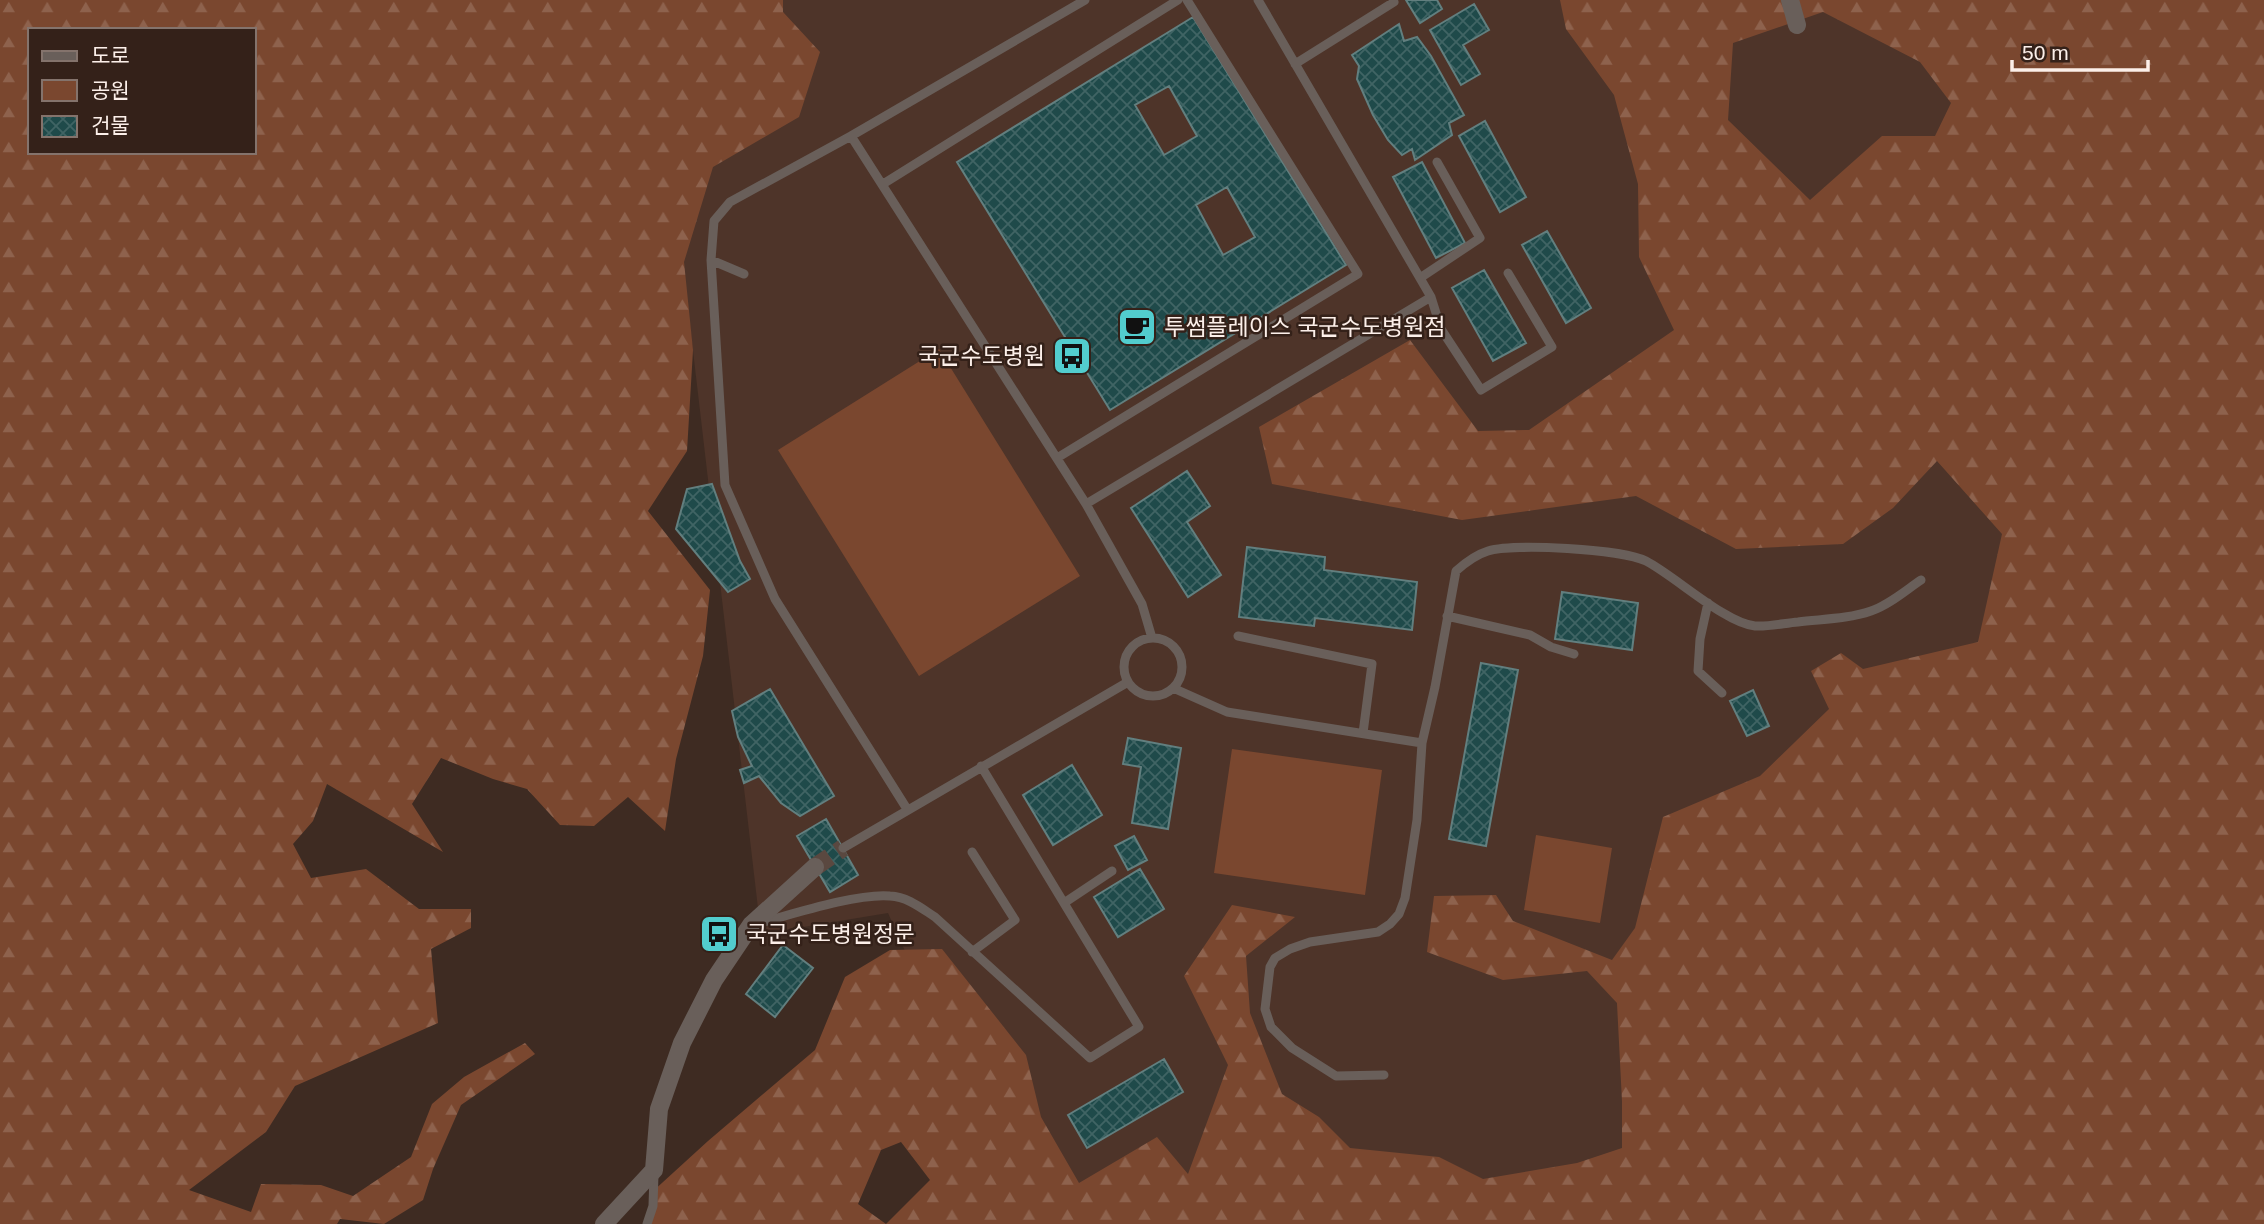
<svg xmlns="http://www.w3.org/2000/svg" width="2264" height="1224" font-family="Helvetica,'Noto Sans KR',sans-serif">
	<style>
		.built { fill: #4e3429 }
		.forest { fill: url(#forest-firs); fill-rule: evenodd }
		.park { fill: #7a472f }
		.building { fill: url(#building-cross-hatch); stroke: #627f7f; stroke-width: 2; fill-rule: evenodd }
		.lines { fill: none; stroke-linecap: round; stroke-linejoin: round }
		.minor-tunnel { stroke: #5a4840; stroke-width: 18; stroke-dasharray: 18 9; stroke-linecap: butt }
		.service { stroke: #695f5a; stroke-width: 9 }
		.minor { stroke: #695f5a; stroke-width: 18 }
		.labels { text-anchor: middle; stroke-width: 5; stroke-linejoin: round; paint-order: stroke }
		.poi-label { font-size: 23px; fill: #fcefe9; stroke: #342119; text-anchor: start }
	</style>
	<defs>
		<pattern id="forest-firs" width="22" height="20" patternUnits="userSpaceOnUse" patternTransform="scale(1.75)"><rect width="22" height="20" fill="#7a472f"/><path d="M5 1l3.5 6h-7zM16 11l3.5 6h-7z" fill="#8e624d"/></pattern>
		<pattern id="building-cross-hatch" width="8" height="8" patternUnits="userSpaceOnUse" patternTransform="scale(1.75)"><rect width="8" height="8" fill="#1f4a4a"/><path d="M0 0l8 8M0 8l8-8" fill="none" stroke="#406464"/></pattern>
	</defs>
	<rect width="100%" height="100%" fill="#3e2b22"/>
	<path class="built" d="M720,0H2228L2264,34V897L1675,1221L1067,1224L934,1016L888,913L761,934L690,325L680,278Z"/>
	<path class="forest" d="M0,0H783V12L820,52L799,117L713,167L684,262L693,350L687,451L648,511L710,590L703,656L676,759L665,831L628,797L594,826L560,825L527,789L493,779L441,758L412,804L443,852L327,784L313,821L293,844L311,878L366,869L419,909H471V928L431,949L438,1023L295,1086L266,1132L189,1190L251,1212L261,1184L321,1185L353,1196L411,1157L432,1104L464,1077L525,1043L535,1054L461,1105L433,1169L423,1200L384,1224L340,1219L337,1224H0ZM30,30H254V152H30Z
		M1560,0H2264V1224H650L651,1193L708,1141L815,1050L845,977L890,950L942,949L1026,1055L1041,1117L1079,1183L1157,1137L1188,1174L1228,1065L1184,976L1232,905L1295,917L1246,956L1250,1013L1282,1094L1319,1117L1350,1148L1439,1157L1483,1179L1577,1163L1622,1148V1101L1617,1003L1587,971L1503,980L1427,952L1434,896L1496,895L1513,921L1612,960L1635,928L1663,817L1760,776L1829,709L1811,671L1841,653L1863,669L1978,642L2002,534L1937,461L1893,508L1843,544L1736,549L1636,496L1462,520L1272,484L1259,427L1410,340L1478,431L1529,430L1674,330L1639,257L1638,184L1614,95L1566,29ZM1823,12L1920,62L1951,103L1935,136H1882L1810,200L1728,120L1733,43ZM901,1142L930,1180L886,1224L858,1204L881,1150Z"/>
	<path class="park" d="M939,349L1080,576L919,676L778,450Z
		M1232,749L1382,770L1365,895L1214,873Z
		M1536,835L1612,848L1600,923L1524,910Z"/>
	<path class="building" d="M1406,0H1437L1442,9L1420,23Z
		M1474,4L1489,30L1463,45L1480,74L1461,85L1430,30Z
		M1193,17L1346,265L1110,410L957,162ZM1169,86L1197,136L1164,155L1135,105ZM1227,187L1255,237L1223,255L1196,205Z
		M1399,24L1404,41L1417,37L1431,56L1464,115L1449,123L1452,135L1415,160L1412,149L1402,155L1388,140L1373,115L1357,79L1359,66L1352,55Z
		M1485,121L1526,197L1500,212L1459,136Z
		M1422,162L1465,243L1436,258L1393,177Z
		M1547,231L1591,308L1566,323L1522,245Z
		M1484,270L1526,343L1493,361L1452,288Z
		M1187,471L1210,506L1187,522L1221,575L1188,597L1131,508Z
		M712,484L740,561L750,579L728,592L676,529L687,489Z
		M1247,547L1325,557L1324,570L1417,582L1412,630L1315,618L1314,626L1239,617Z
		M1562,592L1638,603L1632,650L1555,639Z
		M1481,663L1518,670L1486,846L1449,839Z
		M770,689L834,796L800,816L781,803L759,776L744,783L740,770L752,766L738,737L732,711Z
		M1753,690L1769,726L1747,736L1730,701Z
		M1128,738L1181,748L1168,829L1132,823L1141,767L1123,764Z
		M1072,765L1102,815L1053,845L1023,795Z
		M826,819L858,875L830,892L797,836Z
		M1134,836L1147,860L1128,870L1115,846Z
		M1140,869L1164,909L1118,937L1094,897Z
		M783,945L813,968L775,1017L746,994Z
		M1164,1059L1183,1092L1087,1148L1068,1115Z"/>
	<g class="lines">
		<path class="minor-tunnel" d="M815,867L843,848"/>
		<path class="service" d="M1085,0L851,136L1086,504L1142,604L1152,638
			M1295,64L1394,2L1393,0
			M851,136L730,202L714,221L711,260L725,485L775,599L907,809
			M883,184L1178,0
			M711,260L744,274
			M1420,278L1480,238L1437,162
			M1431,297L1441,329L1481,390L1552,347L1508,273
			M1057,458L1358,274L1187,0
			M1086,504L1431,297L1258,0
			M1708,603L1700,639L1698,671L1722,693
			M1447,616L1530,635L1551,647L1574,654
			M1238,636L1372,664L1363,733
			M1124 667a29 29 0 1 1 58 0a29 29 0 1 1-58 0Z
			M1173,688L1227,712L1422,743L1435,687L1456,571C1466,562 1475,555 1488,551C1513,543 1622,549 1646,561C1675,576 1725,623 1755,626C1769,627 1785,623 1798,622C1822,619 1848,619 1871,611C1889,605 1906,590 1921,580
			M843,848L1128,682
			M972,852L1015,920L972,952
			M1064,903L1112,871
			M760,923C793,914 858,893 890,896C908,897 921,908 935,917L1090,1058L1139,1027L981,766
			M1384,1075L1336,1076L1292,1048L1271,1027L1265,1009L1270,967L1275,958L1290,949L1310,942L1378,932L1390,924L1399,914L1405,898L1417,820L1422,743
			M647,1224L653,1206L654,1174"/>
		<path class="minor" d="M1790,0L1797,25
			M604,1224L654,1170L659,1109L682,1043L714,980L751,925L815,867"/>
	</g>
	<defs>
		<symbol id="cafe-square" viewBox="-11 -11 22 22"><rect x="-9" y="-9" width="18" height="18" rx="4" fill="#52cdce" stroke="#342119"/><path d="M-5.5-4.5H6V0H3Q3 3.5 0 3.5H-2.5Q-5.5 3.5-5.5 0ZM3-3.2v2h1.7v-2ZM-6 4.5H4V6H-6Z" fill="#111"/></symbol>
		<symbol id="bus-square" viewBox="-11 -11 22 22"><rect x="-9" y="-9" width="18" height="18" rx="4" fill="#52cdce" stroke="#342119"/><path d="M-5-6H5V4H4V6H2V4H-2V6H-4V4H-5ZM-3.5-4V0h7V-4ZM-3.5 1.2v1.5H-2V1.2ZM2 1.2v1.5H3.5V1.2Z" fill="#111"/></symbol>
	</defs>
	<g fill-rule="evenodd">
		<use href="#cafe-square" x="1115" y="305" width="44" height="44"/>
		<use href="#bus-square" x="1050" y="334" width="44" height="44"/>
		<use href="#bus-square" x="697" y="912" width="44" height="44"/>
	</g>
	<g class="labels">
		<g class="poi-label">
			<text x="1164" y="335">투썸플레이스 국군수도병원점</text>
			<text x="1045" y="364" text-anchor="end">국군수도병원</text>
			<text x="746" y="942">국군수도병원정문</text>
		</g>
	</g>
	<rect x="28" y="28" width="228" height="126" fill="#342119" stroke="#84736c" stroke-width="2"/>
	<rect x="42" y="51" width="35" height="10" fill="#695f5a" stroke="#84736c" stroke-width="2"/>
	<text x="91" y="63" font-size="21" fill="#fcefe9">도로</text>
	<rect x="42" y="80" width="35" height="21" fill="#7a472f" stroke="#84736c" stroke-width="2"/>
	<text x="91" y="98" font-size="21" fill="#fcefe9">공원</text>
	<rect x="42" y="116" width="35" height="21" fill="url(#building-cross-hatch)" stroke="#84736c" stroke-width="2"/>
	<text x="91" y="133" font-size="21" fill="#fcefe9">건물</text>
	<path d="M2012 60v10h136v-10" fill="none" stroke="#fcefe9" stroke-width="3.5"/>
	<text x="2022" y="60" font-size="21" fill="#fcefe9" stroke="#342119" stroke-width="5" paint-order="stroke">50 m</text>
</svg>
